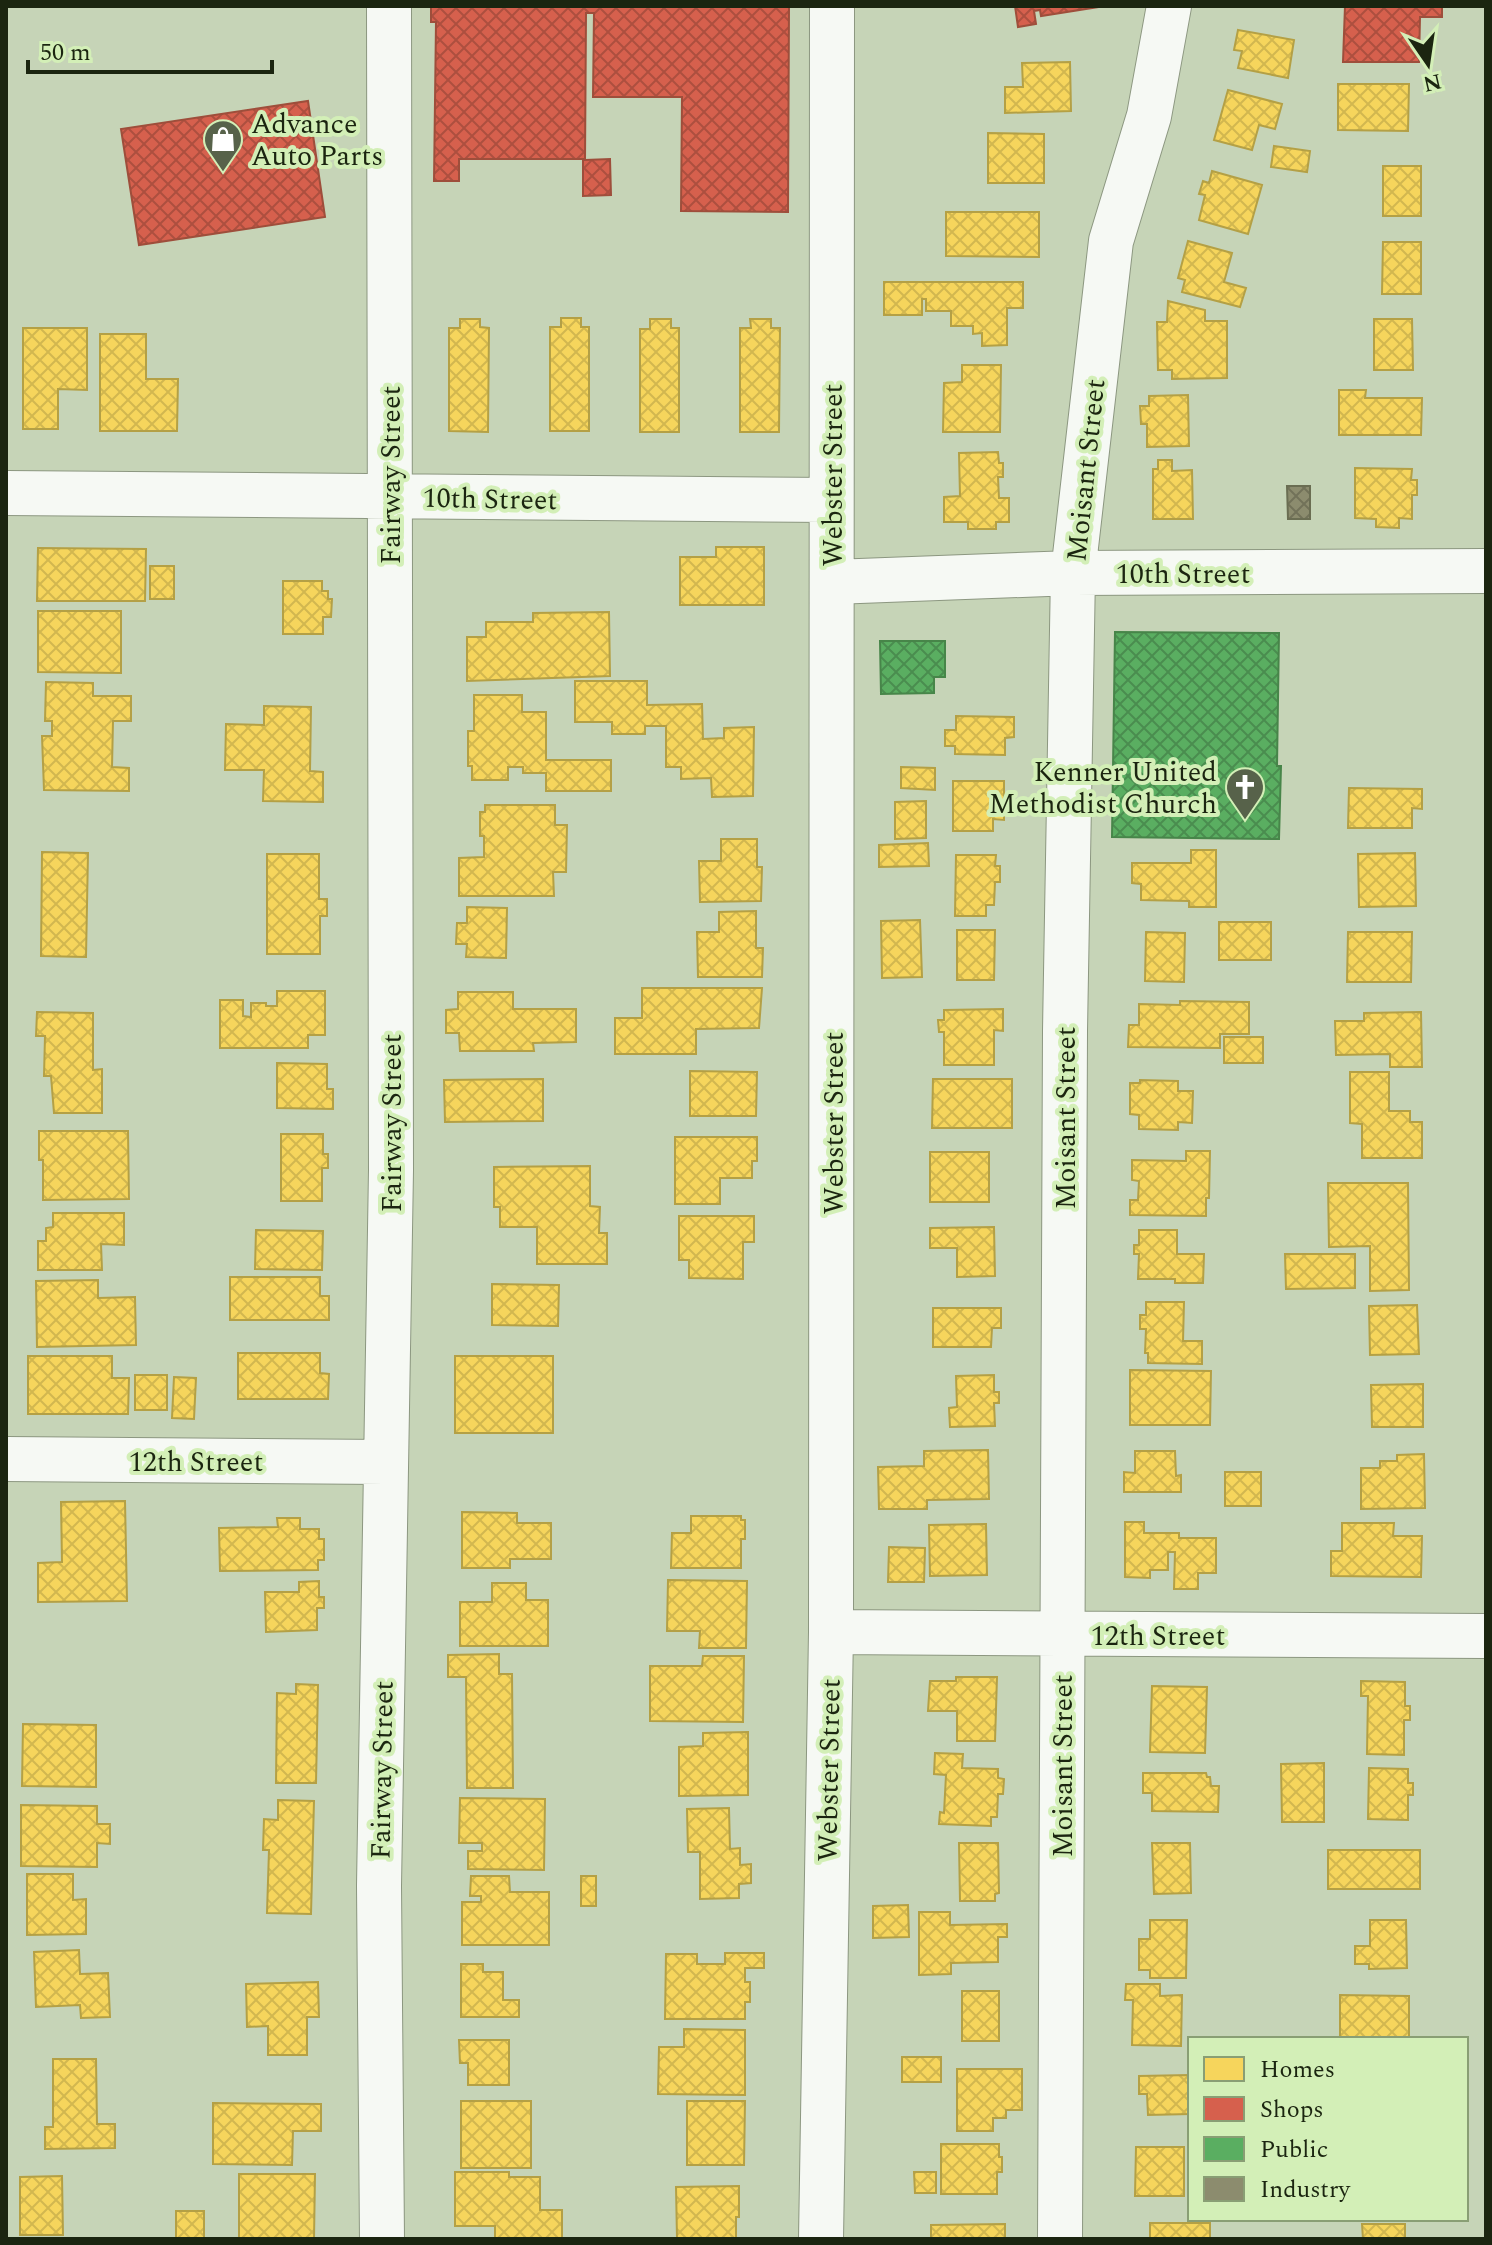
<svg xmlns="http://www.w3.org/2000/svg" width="1492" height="2245" font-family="Spectral,serif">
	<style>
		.homes { fill: url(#homes-cross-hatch); stroke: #b4a045; stroke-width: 2 }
		.shops { fill: url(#shops-cross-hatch); stroke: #9e4e3b; stroke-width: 2 }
		.public { fill: url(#public-cross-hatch); stroke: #478549; stroke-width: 2 }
		.industry { fill: url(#industry-cross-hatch); stroke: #6a6d52; stroke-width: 2 }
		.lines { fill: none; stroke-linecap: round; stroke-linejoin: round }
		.minor-casing { stroke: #8c9780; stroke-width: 46 }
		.minor { stroke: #f6f9f4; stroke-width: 44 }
		.labels { text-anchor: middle; stroke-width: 8; stroke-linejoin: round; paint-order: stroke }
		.poi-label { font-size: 28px; fill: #1b2510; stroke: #d3efb7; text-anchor: start }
		.street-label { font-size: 28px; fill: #1b2510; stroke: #d3efb7 }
	</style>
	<defs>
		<pattern id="homes-cross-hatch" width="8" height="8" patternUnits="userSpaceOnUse" patternTransform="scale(2)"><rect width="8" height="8" fill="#f6d55c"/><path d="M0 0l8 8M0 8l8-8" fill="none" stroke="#d2b74f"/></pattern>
		<pattern id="shops-cross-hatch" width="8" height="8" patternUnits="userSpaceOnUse" patternTransform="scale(2)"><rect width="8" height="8" fill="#d6604d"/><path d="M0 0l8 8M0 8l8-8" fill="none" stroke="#ad4f3f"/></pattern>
		<pattern id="public-cross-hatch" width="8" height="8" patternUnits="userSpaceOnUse" patternTransform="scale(2)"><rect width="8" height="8" fill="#5aae61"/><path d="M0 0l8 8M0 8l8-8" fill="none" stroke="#4a8d4f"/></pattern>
		<pattern id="industry-cross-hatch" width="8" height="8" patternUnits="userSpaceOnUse" patternTransform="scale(2)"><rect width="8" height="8" fill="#8c8c6e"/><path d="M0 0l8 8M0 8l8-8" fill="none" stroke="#727259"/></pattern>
	</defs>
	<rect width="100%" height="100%" fill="#c6d4b7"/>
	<path class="homes" d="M1238,30L1294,40L1288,78L1238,68L1242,51L1234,50Z
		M1070,62L1071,111L1005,113V87H1023L1022,63Z
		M1338,84H1409L1408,131L1338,130Z
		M1228,90L1282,104L1275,129L1259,125L1252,150L1214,140Z
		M988,133L1044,134V183H988Z
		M1274,146L1310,151L1307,172L1271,167Z
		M1383,166H1421V216H1383Z
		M1212,171L1262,185L1248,234L1199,220L1205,195L1199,194L1203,181L1209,183Z
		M946,212H1039V257L946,256Z
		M1188,241L1232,253L1224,282L1246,288L1240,307L1182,292L1185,280L1178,278Z
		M1383,242H1421V294H1382Z
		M884,282H1023V308H1007V345L982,346V333L973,334V326H951V311H926V299H922V315H884Z
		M1168,301L1205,310V321H1227V378L1172,379V370H1158L1157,322H1167Z
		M561,318H581V327H589V431H550V327H561Z
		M460,319H480V327L489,328L488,432L449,431V328H460Z
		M650,319H671V328H679V432H640V329H650Z
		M750,319H771V328H780L779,432H740V328H751Z
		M1374,319H1412L1413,370H1374Z
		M23,328H87V390L58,389V429H23Z
		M100,334H146V379H178L177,431H100Z
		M962,365H1001L1000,432H943L944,383L962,382Z
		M1339,390H1366L1365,398H1422L1421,435H1339Z
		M1188,395L1189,446L1147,447V424H1141L1140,406H1149V396Z
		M998,452L999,463H1003V477H998L999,498H1009V522H996V529H968V522H944V497L960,496L959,453Z
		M1158,460H1172V471L1192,470L1193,519H1153V469H1158Z
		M1355,468L1412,469L1411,480H1417V495H1412V519L1399,518V528L1376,527V519L1355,518Z
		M716,547H764V605H680V557H716Z
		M38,548L146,549L145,601H37Z
		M150,566H174V599H150Z
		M283,581H322V591H328V599H332L331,617H323V634H283Z
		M38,611H121V673L38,672Z
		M609,612L610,676L467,681V637H486V622H533V613Z
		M575,681H647V705L702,704L703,739L724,738V728L754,727L753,796L712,797L711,778L681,779V767H666V726H645V734H612V722H575Z
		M46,682L93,683V696H131V721H113L112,767L129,768V791L44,790L42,736H52V721H45Z
		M474,695H522V712H546V760H611V791H546V773H523V767H508V780H472V766H468V731H474Z
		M264,706L311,707L310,771L323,772V802L263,801L264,770H225L226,724L264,725Z
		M956,716L1014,717V737L1005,738V755L955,754V746H945V730H956Z
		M901,767L935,768V790L901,788Z
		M953,781H1004V820L993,819V831H953Z
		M1349,788L1422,789V809L1412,808V828H1348Z
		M926,801V838L895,839V802Z
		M485,805H555V825H567L566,872H553L554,896H459V858L484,857V836H480V812H485Z
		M721,839H757V867H762L761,901L700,902L699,861H721Z
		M928,843L929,866L879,867V845Z
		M1191,850H1216V907H1189V901L1141,900V884L1132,883V863H1191Z
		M42,852L88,853L86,957L41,956Z
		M1415,853L1416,906L1359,907L1358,854Z
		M267,854H319V899H327V916H320V954H267Z
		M956,855H996L995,866H1000V882H995L994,905H986V916H955Z
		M467,907L507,908L506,958L466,957L467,944H456L457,923H467Z
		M756,911V948H763L762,977H698L697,932H719V912Z
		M920,920L922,977L882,978L881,921Z
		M1219,922H1271V960H1219Z
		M957,930H995L994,980H957Z
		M1146,932L1185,933L1184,982L1145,981Z
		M1348,932H1412L1411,982H1347Z
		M642,988H762L759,1028L696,1029V1054H615V1018H642Z
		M277,991H325V1035H308V1048H220V1000H243V1016L251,1017V1003H266V1006H277Z
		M458,992H513V1009H576V1042L533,1043L534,1051H460L459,1033H446V1010L458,1009Z
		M1180,1001L1249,1002V1034H1220V1048L1128,1047L1129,1025H1139V1004L1180,1005Z
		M1003,1009V1031L994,1030V1065H944V1032H939L938,1020H944V1010Z
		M37,1012L93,1013V1070L102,1069V1113H54L51,1076H44L45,1036H36Z
		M1421,1012L1422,1067H1390V1054L1336,1055L1335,1021H1364V1013Z
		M1224,1037H1263V1063H1224Z
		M277,1063L327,1064V1089H333V1109L277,1108Z
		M690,1071L757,1072L756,1116H690Z
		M1350,1072H1389V1111H1410V1122H1422V1158H1362V1124L1350,1123Z
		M543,1079V1121L445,1122L444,1080Z
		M933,1079H1012V1128H932Z
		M1140,1080L1178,1081V1091H1193L1192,1123L1178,1122V1130L1139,1129V1115L1130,1114V1083H1140Z
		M39,1131H128L129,1199L43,1200V1160H39Z
		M281,1134H323V1154H328V1168H322V1201H281Z
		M675,1137H757V1161H752V1178H720V1204H675Z
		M1186,1151H1210L1209,1198H1206V1216L1130,1215V1200H1138L1139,1181L1132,1180V1160L1186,1161Z
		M930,1152H989V1202H930Z
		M590,1166V1206L600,1207L599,1233H607V1264H537V1227H500V1207H494V1167Z
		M1328,1183H1408L1409,1290L1370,1291V1246L1329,1247Z
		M53,1213H124V1245L101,1244L102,1270H38V1241H46V1228L53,1227Z
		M679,1216H754V1242H743V1279L689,1278V1260H679Z
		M994,1227L995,1276L957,1277V1248H930V1228Z
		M256,1230L323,1231L322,1270L255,1269Z
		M1139,1230H1177V1254H1204L1203,1283H1175V1279H1138L1139,1254H1134V1245H1139Z
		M1285,1254H1355V1288L1286,1289Z
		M230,1277H320V1296H329V1320H230Z
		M98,1280V1298L135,1297L136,1345L37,1347L36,1281Z
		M492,1284L559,1285L558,1326L492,1325Z
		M1146,1302H1184L1183,1341H1202V1364L1148,1363V1353H1145L1146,1329H1140V1315H1146Z
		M1417,1305L1419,1354L1370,1355L1369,1306Z
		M933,1308H1001V1328H992L991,1347H933Z
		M238,1353H320V1373L329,1374L328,1399H238Z
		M28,1356H112V1378H129L128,1414H28Z
		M455,1356H553V1433H455Z
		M1130,1370L1211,1371L1210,1425H1130Z
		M135,1375H167V1410H135Z
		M994,1375V1392H999V1403H994L995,1426L950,1427L949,1408L957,1407L956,1376Z
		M174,1377L196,1378L194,1419L172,1418Z
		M1423,1384V1427H1372L1371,1385Z
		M988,1450L989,1499L927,1500V1509H879L878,1467L924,1466V1451Z
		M1135,1451H1175L1176,1476L1181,1475V1492H1124V1472L1135,1473Z
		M1424,1454L1425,1508L1361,1509V1468H1380V1461H1397V1455Z
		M1225,1472H1261V1506H1225Z
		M125,1501L127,1601L38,1602V1563L62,1562L61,1502Z
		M462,1512L517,1513V1523H551V1559H510V1568H462Z
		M691,1516H741V1520H745V1539H741V1568H671L672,1533H691Z
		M277,1518H300V1529H319V1539H324V1560H318V1570L220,1571L219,1528L278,1527Z
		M1125,1522H1144V1533H1179V1538H1216V1573H1198V1589H1174L1175,1552H1168V1570H1150V1578L1125,1577Z
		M1342,1523H1394L1393,1536H1422L1421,1577L1331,1576V1551H1342Z
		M986,1524L987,1575L930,1576L929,1525Z
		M889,1547L925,1548L924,1582H888Z
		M668,1580L747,1581L746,1648H699L700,1631H667Z
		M319,1581V1597H324V1608H317V1630L266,1632L265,1592H299V1582Z
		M492,1583H526V1600H548V1646H460V1602H492Z
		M499,1654V1674H512L513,1788H467L466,1677H448V1655Z
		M703,1656H744L743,1722L650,1721V1666H702Z
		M956,1677H997L995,1741H957V1711H928L930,1681H956Z
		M1361,1681L1405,1682V1706H1410V1720H1404V1755L1367,1754L1368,1696H1361Z
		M296,1684L318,1685L316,1783H276L277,1693L296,1694Z
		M1152,1686L1207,1687L1205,1753L1150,1752Z
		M23,1724L96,1725V1787L22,1786Z
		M748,1732V1795L679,1796V1747L703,1746V1733Z
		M935,1753L963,1754L962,1768L998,1769V1778L1004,1779L1003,1794H998L997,1817H991V1826L939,1824L940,1812L944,1813L946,1775L934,1774Z
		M1324,1763V1822H1282L1281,1764Z
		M1369,1768L1408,1769V1783H1413V1795H1408V1820L1368,1819Z
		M1143,1773H1206L1207,1777H1210L1211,1786H1219L1218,1812L1152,1811V1793H1143Z
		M460,1798L545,1799L544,1870L468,1869V1851H482V1843H459Z
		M278,1800L314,1801L311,1914L267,1913L269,1850H263L264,1819L278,1820Z
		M21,1805L97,1806V1824H110V1844L97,1843V1867L21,1866Z
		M729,1808L730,1849L740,1848V1865L751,1864V1883L739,1884V1898L700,1899V1852H688L687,1809Z
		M959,1843H998L999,1893L995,1894V1901H960Z
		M1152,1843H1190L1191,1893L1154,1894Z
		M1328,1850H1420V1889H1328Z
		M27,1874H73V1900L86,1899V1934L27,1935Z
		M471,1876H509L510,1892H549V1945H462V1902H481V1896H470Z
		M581,1876H596V1906H581Z
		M908,1905L909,1937L873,1938V1906Z
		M919,1912H950V1925L1007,1924V1937H998V1962L951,1963V1974L919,1975Z
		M1150,1920H1187L1186,1978H1150V1970H1139V1939H1150Z
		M1370,1920H1406L1407,1968L1369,1969V1964H1355V1946H1370Z
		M79,1950L80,1974L108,1973L110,2017L81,2018L80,2005L36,2007L34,1952Z
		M725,1953H764V1968H745V1982H750V2002H745V2019H665L666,1954H697V1964H725Z
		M461,1964H483V1972H503V2000H519V2017H461Z
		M318,1982L319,2017H307V2055H268V2026L247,2027L246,1984Z
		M1126,1984H1160V1996L1182,1995L1181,2046L1132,2045L1133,2000H1125Z
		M962,1991H999V2041H962Z
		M1340,1995L1409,1996V2039H1340Z
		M684,2029L745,2030V2095L658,2094L659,2047H684Z
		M459,2040H509V2085H468V2063H460Z
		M902,2057H941V2082H902Z
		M53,2059H96L97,2124H115V2148L45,2149V2127H53Z
		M957,2069H1022V2110H1006V2118H993V2131H957Z
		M1190,2075V2114L1148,2115L1147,2094H1139V2076Z
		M461,2101H531V2168H461Z
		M687,2101H745L744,2165H687Z
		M213,2103L321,2104V2131H293L292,2165L213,2164Z
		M941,2144H999V2157H1002V2172H997V2194H941Z
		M1136,2147H1184V2196H1135Z
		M455,2172H509V2177H540V2210H562V2239H495V2226H455Z
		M914,2172H936V2193H915Z
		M239,2174H315L314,2239H239Z
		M62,2176L63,2235H20V2177Z
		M739,2186V2217H736V2238H677L676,2187Z
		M176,2211H204V2238H176Z
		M1150,2223H1210V2239H1150Z
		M1005,2224V2239H931V2225Z
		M1362,2224H1405V2239H1363Z"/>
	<path class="shops" d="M431,6H789L788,212L681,211L682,97H593L594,13H586L585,160L610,159L611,195L583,196V159H459V181H434L436,22H431Z
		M1015,6H1105L1041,16L1040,10L1034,11L1036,24L1018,27Z
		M1345,6H1442V17H1420L1419,62H1343Z
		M308,101L325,217L139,245L121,129Z"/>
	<path class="public" d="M1115,632L1279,633L1277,766H1281L1279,839L1112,837Z
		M880,641H945V677H934V693L881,694Z"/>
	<path class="industry" d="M1287,486H1310V519H1288Z"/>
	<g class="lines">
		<defs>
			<path id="minor" d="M6,493L831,500
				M833,582L1073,573L1486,571
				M6,1459L385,1462
				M831,1632L1486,1636
				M382,2239L379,1886L391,1170L389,6
				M821,2239L831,1632L832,6
				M1060,2239L1065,1031L1073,573L1111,241L1149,116L1169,6"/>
		</defs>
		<use href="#minor" class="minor-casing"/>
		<use href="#minor" class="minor"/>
	</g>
	<defs>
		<symbol id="shop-pin" viewBox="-11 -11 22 30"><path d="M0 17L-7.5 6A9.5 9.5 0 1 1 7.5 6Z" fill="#57624a" stroke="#d3efb7"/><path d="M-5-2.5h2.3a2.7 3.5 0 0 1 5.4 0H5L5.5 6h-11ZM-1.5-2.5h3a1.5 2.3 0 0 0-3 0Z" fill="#fff"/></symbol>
		<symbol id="church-pin" viewBox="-11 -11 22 30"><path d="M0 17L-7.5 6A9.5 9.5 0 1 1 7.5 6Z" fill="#57624a" stroke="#d3efb7"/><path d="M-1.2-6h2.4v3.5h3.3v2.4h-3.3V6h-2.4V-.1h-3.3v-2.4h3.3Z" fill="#fff"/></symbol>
	</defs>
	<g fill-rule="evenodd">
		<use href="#shop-pin" x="201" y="117" width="44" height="60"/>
		<use href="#church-pin" x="1223" y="765" width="44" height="60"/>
	</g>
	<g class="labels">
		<g class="poi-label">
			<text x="251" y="133">Advance<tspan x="251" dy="32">Auto Parts</tspan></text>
			<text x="1217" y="781" text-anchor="end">Kenner United<tspan x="1217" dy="32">Methodist Church</tspan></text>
		</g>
		<g class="street-label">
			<text transform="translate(1085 470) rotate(-84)" y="10">Moisant Street</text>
			<text transform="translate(390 475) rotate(-90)" y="10">Fairway Street</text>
			<text transform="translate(832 475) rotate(-90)" y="10">Webster Street</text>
			<text transform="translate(490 498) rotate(1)" y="10">10th Street</text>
			<text x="1183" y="583">10th Street</text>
			<text transform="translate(1065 1118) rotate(-90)" y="10">Moisant Street</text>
			<text transform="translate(391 1123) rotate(-90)" y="10">Fairway Street</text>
			<text transform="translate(833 1123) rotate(-90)" y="10">Webster Street</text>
			<text x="196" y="1471">12th Street</text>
			<text x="1158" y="1645">12th Street</text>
			<text transform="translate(1062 1766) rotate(-90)" y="10">Moisant Street</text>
			<text transform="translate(381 1770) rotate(-89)" y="10">Fairway Street</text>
			<text transform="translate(828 1770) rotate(-89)" y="10">Webster Street</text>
		</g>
	</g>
	<rect width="1492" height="2245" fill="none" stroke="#1b2510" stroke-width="16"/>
	<rect x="1188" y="2037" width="280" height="184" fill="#d3efb7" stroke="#899e74" stroke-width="2"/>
	<rect x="1204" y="2057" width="40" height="24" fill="#f6d55c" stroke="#899e74" stroke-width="2"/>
	<text x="1260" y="2077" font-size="24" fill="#1b2510">Homes</text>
	<rect x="1204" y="2097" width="40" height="24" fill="#d6604d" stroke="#899e74" stroke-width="2"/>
	<text x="1260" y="2117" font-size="24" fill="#1b2510">Shops</text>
	<rect x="1204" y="2137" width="40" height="24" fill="#5aae61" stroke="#899e74" stroke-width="2"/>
	<text x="1260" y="2157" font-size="24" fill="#1b2510">Public</text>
	<rect x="1204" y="2177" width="40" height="24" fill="#8c8c6e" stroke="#899e74" stroke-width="2"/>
	<text x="1260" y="2197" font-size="24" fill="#1b2510">Industry</text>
	<g transform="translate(1428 64) rotate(167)" stroke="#d3efb7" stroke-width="6" paint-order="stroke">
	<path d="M0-6L14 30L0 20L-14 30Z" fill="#1b2510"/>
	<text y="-12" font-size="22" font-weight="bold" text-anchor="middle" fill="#1b2510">N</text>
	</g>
	<path d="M28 60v12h244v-12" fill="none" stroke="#1b2510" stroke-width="4"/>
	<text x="40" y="60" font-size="24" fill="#1b2510" stroke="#d3efb7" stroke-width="6" paint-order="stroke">50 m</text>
</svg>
